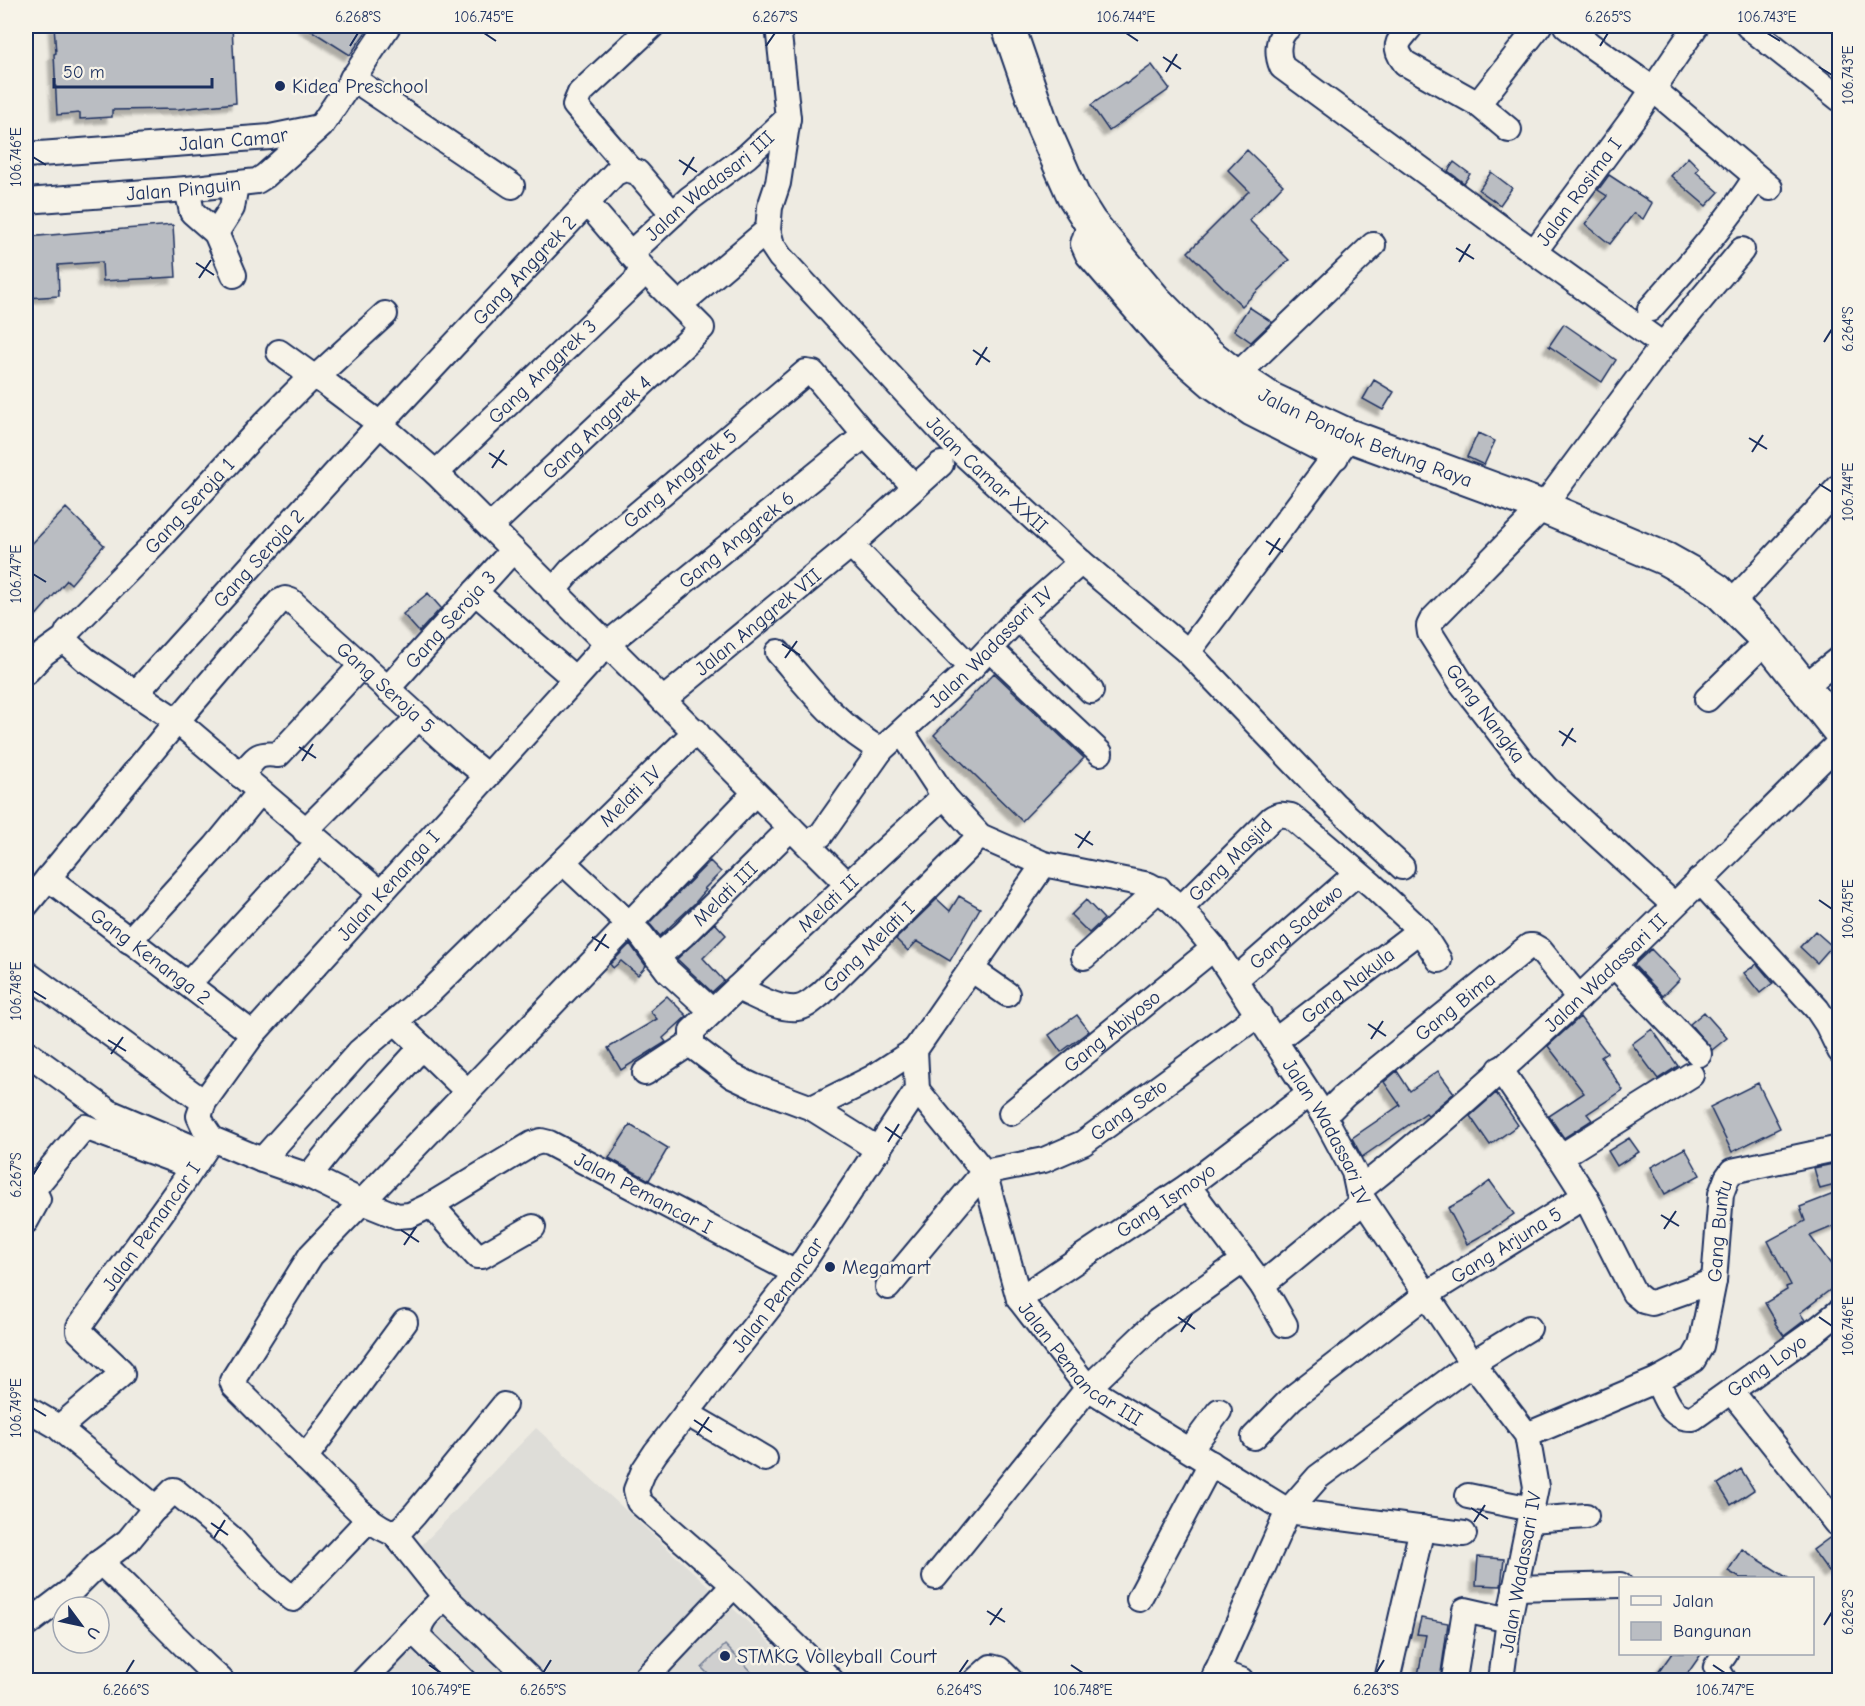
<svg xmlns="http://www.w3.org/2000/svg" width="1865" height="1706" font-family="'Comic Neue',sans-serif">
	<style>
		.built { fill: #deddd8 }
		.green { fill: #cfcfcf; stroke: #757f96; stroke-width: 1.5 }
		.building { fill: #babdc2; stroke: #1b2f5e; stroke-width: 1.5; filter: url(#shadow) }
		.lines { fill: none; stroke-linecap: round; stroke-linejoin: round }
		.minor-casing { stroke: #1b2f5e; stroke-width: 28 }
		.major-casing { stroke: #1b2f5e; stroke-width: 36 }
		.minor { stroke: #f7f3e8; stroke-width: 24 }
		.major { stroke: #f7f3e8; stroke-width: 32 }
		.ticks { fill: none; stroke: #1b2f5e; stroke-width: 2 }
		.poi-dot { fill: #1b2f5e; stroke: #f7f3e8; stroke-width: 2 }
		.labels { text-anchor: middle; stroke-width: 5; stroke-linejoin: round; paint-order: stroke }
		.poi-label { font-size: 20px; fill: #1b2f5e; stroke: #f7f3e8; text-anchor: start }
		.street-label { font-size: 20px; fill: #1b2f5e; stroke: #f7f3e8 }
		.neatline { fill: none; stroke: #1b2f5e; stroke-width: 2 }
		.ticks-label { font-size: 15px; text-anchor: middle; fill: #1b2f5e }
	</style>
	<defs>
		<filter id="shadow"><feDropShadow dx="-5.5" dy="5.5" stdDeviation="1.5" flood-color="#0004"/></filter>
	</defs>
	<rect width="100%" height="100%" fill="#eeebe2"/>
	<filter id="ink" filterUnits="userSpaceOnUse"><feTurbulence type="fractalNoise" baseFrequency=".0167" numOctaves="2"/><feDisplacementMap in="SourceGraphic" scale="12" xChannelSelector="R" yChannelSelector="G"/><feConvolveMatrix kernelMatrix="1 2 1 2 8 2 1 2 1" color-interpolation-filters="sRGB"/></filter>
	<g filter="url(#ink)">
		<path class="built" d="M536,1428L811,1680H345L449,1576L419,1548Z"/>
		<path class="green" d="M725,1645L759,1680H714L702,1668Z"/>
		<path class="building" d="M54,26H232L236,103L179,109L112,110V117L80,119V113L57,115L54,54L56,53Z
			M304,26H370L350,55Z
			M1152,65L1170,89L1109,131L1091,105L1125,82L1126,84Z
			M1247,150L1283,185L1249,220L1289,260L1242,306L1188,252L1249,191L1228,170Z
			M1688,157L1699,168L1696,172L1719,192L1706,206L1671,176Z
			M1454,162L1470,174L1464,183L1448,171Z
			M1491,172L1512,188L1500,205L1479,190Z
			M1609,175L1652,203L1643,219L1634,213L1610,244L1585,224L1607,196L1598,190Z
			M173,225L176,277L103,281L102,262L58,265L59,296L26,298V237Z
			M1249,307L1272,322L1251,342L1234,330Z
			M1564,324L1616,360L1602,382L1549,346Z
			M1374,380L1394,392L1383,410L1363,399Z
			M1478,433L1495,441L1484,465L1467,457Z
			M66,508L104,545L71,584L67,580L26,627V550Z
			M428,593L441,608L419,632L403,614Z
			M994,673L1084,758L1022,821L934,735Z
			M710,861L721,872L704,889L706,890L694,904L660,936L649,923Z
			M959,896L980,908L950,961L917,941L908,951L896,939L937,899L950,911Z
			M1086,900L1104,919L1089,933L1071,915Z
			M715,923L726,935L703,958L724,981L712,992L677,959Z
			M1815,931L1832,946L1817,963L1800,947Z
			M630,944L646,966L638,975L621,961L613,968L610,964Z
			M1651,949L1680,979L1663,996L1634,965Z
			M1757,964L1773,983L1760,993L1744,973Z
			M667,996L687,1016L663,1038L666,1042L621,1070L608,1048L657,1019L650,1011Z
			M1704,1012L1727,1038L1712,1050L1690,1024Z
			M1077,1015L1089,1031L1061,1052L1049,1035Z
			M1580,1017L1607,1053L1601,1057L1623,1090L1587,1114L1592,1120L1564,1138L1549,1116L1584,1093L1548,1046Z
			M1652,1029L1678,1066L1658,1079L1632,1044Z
			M1397,1071L1410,1091L1438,1071L1454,1093L1428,1115L1426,1113L1362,1157L1352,1138L1400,1105L1384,1082Z
			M1758,1083L1780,1128L1732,1152L1710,1107Z
			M1496,1093L1518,1125L1490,1145L1470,1116Z
			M630,1125L668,1148L649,1180L609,1158Z
			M1629,1138L1639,1152L1617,1166L1608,1151Z
			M1685,1148L1700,1175L1665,1194L1651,1167Z
			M1838,1163L1839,1184L1820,1189L1814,1168Z
			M1490,1181L1514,1214L1488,1232L1467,1244L1448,1208L1470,1196Z
			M1836,1193L1839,1202V1224L1810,1236L1839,1275V1283L1800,1313L1805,1320L1784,1336L1775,1323L1776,1322L1765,1303L1787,1290L1786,1287L1791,1285L1768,1241L1805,1221L1800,1207Z
			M1741,1469L1754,1490L1731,1505L1718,1484Z
			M1832,1536L1839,1537V1565L1829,1572L1813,1550Z
			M1742,1549L1788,1578H1740L1728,1571Z
			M1478,1557L1504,1559L1501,1586L1476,1585Z
			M1421,1618L1448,1623L1440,1680H1417L1426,1635L1417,1634Z
			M1672,1653H1702L1683,1680H1653Z"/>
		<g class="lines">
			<defs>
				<g id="minor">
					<path id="s1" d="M778,26L788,118L778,183L770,207L768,230L772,245L780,257L957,448L1081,562L1188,652L1350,436"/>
					<path d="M1290,26C1277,35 1276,53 1282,67L1534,252"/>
					<path d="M1411,26C1399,41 1391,45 1405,63L1478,104L1509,130"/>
					<path d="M1566,26L1590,45L1653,89L1770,188"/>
					<path d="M1748,26L1840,99"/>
					<path d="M352,78L512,186"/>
					<path d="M1478,104L1539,26"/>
					<path id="s2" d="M26,155L270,137L319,127"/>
					<path d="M630,169L580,111L575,105L580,93L652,26"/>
					<path d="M187,189L192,212L216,233L234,275"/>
					<path id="s3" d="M26,201L187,189L257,181L265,176L321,126L388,26"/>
					<path d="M1090,222L1083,244L1088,255L1173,353L1210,385L1250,413L1336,457"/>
					<path d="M216,233L232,208L236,184"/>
					<path id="s4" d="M630,254L689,199L747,156L788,118"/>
					<path d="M690,296L768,230"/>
					<path d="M1650,309C1687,267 1725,225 1756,177"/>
					<path id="s5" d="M1663,345L1534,252L1639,110L1696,26"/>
					<path d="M279,352L315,378L324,382L380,424L436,473L848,885"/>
					<path d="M1236,376L1373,245"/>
					<path id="s6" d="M436,473L636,281L642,267"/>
					<path id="s7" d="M490,527L702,328L647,273L587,203"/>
					<path d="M851,545L971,668"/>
					<path id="s8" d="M553,591L571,570L806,372L813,373L865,435L915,487"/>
					<path d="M475,592L575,679"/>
					<path d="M1731,604L1840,486"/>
					<path d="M1018,618L1091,691"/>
					<path d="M65,638L68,644L86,660L177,721L380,893"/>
					<path d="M990,649L1100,753"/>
					<path d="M778,652C809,688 838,727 881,750"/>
					<path d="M1188,652L1334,804L1402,867"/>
					<path id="s9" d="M26,672L44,653L65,638L68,631L154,544L264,424L305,383L310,379L315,378L385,314"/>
					<path d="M1805,686L1840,658"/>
					<path id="s10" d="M387,689L513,550"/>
					<path id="s11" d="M136,693L380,424L615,173L625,169L637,172L673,214"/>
					<path d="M1707,699L1767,640"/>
					<path id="s12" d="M663,700L851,545L941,464"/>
					<path id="s13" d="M902,732L944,796L980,836L1044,864L1149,885C1176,898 1195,926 1214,948L1324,1116L1354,1172L1358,1191L1364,1201L1472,1363L1527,1435L1536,1487L1509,1620L1501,1680"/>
					<path d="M241,776C255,759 255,752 278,755L281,752L362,665"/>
					<path d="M305,831L419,717"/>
					<path id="s14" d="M807,842L821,835L881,750L971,668L1018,618L1081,562"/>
					<path d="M563,862L641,935L668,971L712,1011"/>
					<path id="s15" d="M48,878L253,1034"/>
					<path d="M1699,880L1817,1009L1827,1024L1840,1051"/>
					<path id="s16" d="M26,905L177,721L279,602L285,599L291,601L456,751L487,776"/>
					<path d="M1674,905L1546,788L1523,763L1462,684L1430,633L1429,626L1432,620L1543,507L1663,345L1742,250"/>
					<path id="s17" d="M1180,909L1271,819C1278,814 1282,814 1291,816L1372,885L1420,930L1439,960"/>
					<path d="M129,941L215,847L260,792"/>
					<path id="s18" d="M657,957L683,935L791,828"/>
					<path d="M1084,957L1159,889"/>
					<path d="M1614,965L1699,1054"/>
					<path d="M971,969L1007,994"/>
					<path d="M26,973L204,1102"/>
					<path id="s19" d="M1235,980L1357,873"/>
					<path d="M188,984L318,843"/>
					<path id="s20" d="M737,988C754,995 777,1010 797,1008C807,1007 814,999 822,993L980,836"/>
					<path d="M396,1022L468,1092"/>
					<path id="s21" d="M1276,1040L1420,930"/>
					<path d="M26,1052L109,1112L203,1152"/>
					<path d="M1500,1069L1560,1157"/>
					<path d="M645,1073L692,1042"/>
					<path d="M1691,1075L1560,1157L1585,1196L1634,1293L1644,1301L1652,1303L1714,1281"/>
					<path id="s22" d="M917,1090L984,1172L1019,1299L1088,1388L1288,1511L1464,1534"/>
					<path d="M812,1108L872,1078L915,1050"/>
					<path id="s23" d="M1011,1113L1214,948"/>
					<path id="s24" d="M1324,1116L1344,1096L1529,946H1533L1540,950L1579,998"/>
					<path id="s25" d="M212,1139L204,1127L199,1116L204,1102L253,1034L606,645L865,435"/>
					<path id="s26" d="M879,1150L812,1108L753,1086L732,1076L695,1048L692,1042V1031L779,948L944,796"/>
					<path id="s27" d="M262,1160L359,1052L430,992L696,731"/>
					<path d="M309,1176L341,1136L422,1047"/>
					<path d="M1188,1186L1262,1285L1285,1325"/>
					<path id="s28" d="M1358,1191C1531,1055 1683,896 1840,742"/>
					<path d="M26,1198L85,1127L193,1167"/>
					<path d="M431,1205L477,1256H482L533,1227"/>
					<path d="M26,1221L38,1199L33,1190"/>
					<path d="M1262,1285L1364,1201"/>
					<path id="s29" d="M888,1287L984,1172L1044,1160L1083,1143L1259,1014"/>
					<path id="s30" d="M1019,1299L1188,1186L1309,1094"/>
					<path id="s31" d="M1657,1380C1665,1397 1670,1419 1693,1418L1819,1328L1840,1311"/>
					<path d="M1731,1391L1836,1523"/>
					<path d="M504,1405L415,1514L403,1527L394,1533C371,1526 353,1504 336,1488C301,1454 268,1420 234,1386L232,1381L311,1255L755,793"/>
					<path d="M26,1408L60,1428"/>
					<path d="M686,1413L765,1459"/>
					<path id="s32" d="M1527,1435L1657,1380L1693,1360L1701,1346L1714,1281L1721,1194L1727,1178L1732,1171L1840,1148"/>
					<path id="s33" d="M1254,1437L1292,1398L1427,1294L1585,1196"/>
					<path d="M1190,1450L1219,1411"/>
					<path d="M305,1458L405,1322"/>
					<path d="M1468,1496L1532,1509"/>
					<path id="s34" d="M369,1519L293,1599L270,1580L230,1537L174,1490L156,1508L60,1429L61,1426L122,1374L121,1371L79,1331V1327L182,1184L212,1139L262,1160L309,1176L362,1202L397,1216L410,1215L431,1205L532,1144L541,1141L549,1143L796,1273"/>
					<path d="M1530,1520L1586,1516"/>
					<path d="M394,1533L445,1597L531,1680"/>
					<path d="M100,1562C142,1600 179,1643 221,1680"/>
					<path d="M935,1577L1088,1388L1158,1321L1244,1260"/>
					<path d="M1515,1588L1620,1585"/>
					<path d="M445,1597C434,1608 417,1619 419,1637L463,1680"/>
					<path d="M1139,1599L1211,1463"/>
					<path d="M26,1625L72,1590L100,1562L128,1541L155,1508"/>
					<path d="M1216,1672L1241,1680"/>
					<path d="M1454,1679L1465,1610L1509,1620"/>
					<path d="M364,1680L422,1620"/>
					<path d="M644,1680L734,1585"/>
					<path id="s35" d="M831,1680L734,1585L639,1502L636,1490L644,1470L656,1452L796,1273L917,1090L915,1050L1044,864"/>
					<path d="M976,1680L991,1667L999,1669L1010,1680"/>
					<path d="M1213,1680L1288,1511L1318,1477L1472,1363L1529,1328"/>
					<path d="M1387,1680L1422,1528"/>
					<path d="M1724,1680L1716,1667L1725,1654"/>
				</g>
				<g id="major">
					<path id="s36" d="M1008,26L1043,127L1073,195L1090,222L1156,301L1207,353L1236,376L1271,399L1350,436L1543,507L1666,559L1691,573L1717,590L1767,640L1840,732"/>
				</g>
			</defs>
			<use href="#minor" class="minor-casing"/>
			<use href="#major" class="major-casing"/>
			<use href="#minor" class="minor"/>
			<use href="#major" class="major"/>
		</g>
	</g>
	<path class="ticks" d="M484,33L496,41M1126,33L1138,41M1767,33L1780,41M350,46L358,33M766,46L775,33M1600,46L1608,33M1163,57L1181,69M1819,67L1832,75M1166,72L1177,54M33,157L46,165M679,160L697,172M683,175L694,157M1456,248L1474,259M1459,262L1470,244M196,263L214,275M199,278L211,260M1824,342L1832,329M973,350L990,362M976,365L987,347M1749,438L1767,449M1752,452L1763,435M489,453L507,465M492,468L504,450M1819,484L1832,492M1266,541L1283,552M1269,555L1280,538M33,574L46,582M782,644L800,655M785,658L797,641M1559,731L1576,742M1562,746L1573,728M299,747L316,758M302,761L313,744M1075,834L1093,845M1078,848L1090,831M1819,900L1832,909M592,937L609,948M595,951L606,934M33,991L46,999M1368,1024L1386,1036M1371,1039L1383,1021M108,1040L126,1051M111,1054L123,1037M885,1127L902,1139M888,1142L899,1124M33,1175L41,1162M1661,1215L1679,1226M1664,1229L1676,1211M401,1230L419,1242M404,1245L416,1227M1178,1317L1195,1329M1819,1317L1832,1326M1181,1332L1192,1314M33,1408L46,1416M694,1420L712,1432M697,1435L709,1417M1471,1508L1488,1519M1474,1522L1485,1505M211,1523L228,1535M214,1538L225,1520M987,1611L1005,1622M990,1625L1002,1608M1824,1625L1832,1612M429,1665L441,1673M1071,1665L1083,1673M1713,1665L1725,1673M126,1673L134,1660M543,1673L551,1660M959,1673L968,1660M1376,1673L1384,1660"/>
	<g class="poi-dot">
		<circle cx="280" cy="86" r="6"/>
		<circle cx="830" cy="1267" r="6"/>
		<circle cx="725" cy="1656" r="6"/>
	</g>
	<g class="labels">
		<g class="poi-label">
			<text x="292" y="93">Kidea Preschool</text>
			<text x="842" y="1274">Megamart</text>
			<text x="737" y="1663">STMKG Volleyball Court</text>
		</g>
		<g class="street-label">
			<text dy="7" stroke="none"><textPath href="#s2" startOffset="208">Jalan Camar</textPath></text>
			<text dy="7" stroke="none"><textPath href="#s4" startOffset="105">Jalan Wadasari III</textPath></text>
			<text dy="7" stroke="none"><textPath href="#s3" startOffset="158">Jalan Pinguin</textPath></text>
			<text dy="7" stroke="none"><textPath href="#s5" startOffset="234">Jalan Rosima I</textPath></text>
			<text dy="7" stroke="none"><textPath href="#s11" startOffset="574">Gang Anggrek 2</textPath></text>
			<text dy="7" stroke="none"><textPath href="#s6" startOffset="147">Gang Anggrek 3</textPath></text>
			<text dy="7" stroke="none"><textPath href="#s7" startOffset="146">Gang Anggrek 4</textPath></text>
			<text dy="7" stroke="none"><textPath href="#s36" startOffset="570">Jalan Pondok Betung Raya</textPath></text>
			<text dy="7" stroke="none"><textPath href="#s1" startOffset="537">Jalan Camar XXII</textPath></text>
			<text dy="7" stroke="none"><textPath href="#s8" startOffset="170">Gang Anggrek 5</textPath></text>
			<text dy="7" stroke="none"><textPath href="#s9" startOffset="234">Gang Seroja 1</textPath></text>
			<text dy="7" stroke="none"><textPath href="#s25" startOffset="818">Gang Anggrek 6</textPath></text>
			<text dy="7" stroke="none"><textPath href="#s11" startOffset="182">Gang Seroja 2</textPath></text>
			<text dy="7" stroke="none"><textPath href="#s10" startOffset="94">Gang Seroja 3</textPath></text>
			<text dy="7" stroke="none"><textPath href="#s12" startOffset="123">Jalan Anggrek VII</textPath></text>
			<text dy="7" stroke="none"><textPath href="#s14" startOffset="270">Jalan Wadassari IV</textPath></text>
			<text dy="7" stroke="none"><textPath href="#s16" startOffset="536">Gang Seroja 5</textPath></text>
			<text transform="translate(1486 713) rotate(53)" y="7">Gang Nangka</text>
			<text dy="7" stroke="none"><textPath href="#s27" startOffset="518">Melati IV</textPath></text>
			<text dy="7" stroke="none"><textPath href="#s17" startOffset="70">Gang Masjid</textPath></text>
			<text dy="7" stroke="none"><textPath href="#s25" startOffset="326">Jalan Kenanga I</textPath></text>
			<text dy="7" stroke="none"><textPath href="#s18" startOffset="93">Melati III</textPath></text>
			<text dy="7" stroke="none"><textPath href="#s26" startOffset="416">Melati II</textPath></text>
			<text dy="7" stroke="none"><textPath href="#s19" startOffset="81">Gang Sadewo</textPath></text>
			<text dy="7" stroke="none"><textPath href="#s20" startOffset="159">Gang Melati I</textPath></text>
			<text dy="7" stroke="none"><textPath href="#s15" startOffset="129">Gang Kenanga 2</textPath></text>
			<text dy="7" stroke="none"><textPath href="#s28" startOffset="330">Jalan Wadassari II</textPath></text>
			<text dy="7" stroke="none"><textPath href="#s21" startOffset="90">Gang Nakula</textPath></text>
			<text dy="7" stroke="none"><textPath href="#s24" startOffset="171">Gang Bima</textPath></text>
			<text dy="7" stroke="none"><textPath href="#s23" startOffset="130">Gang Abiyoso</textPath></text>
			<text dy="7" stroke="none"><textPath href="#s29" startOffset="310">Gang Seto</textPath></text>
			<text dy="7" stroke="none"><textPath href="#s13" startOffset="615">Jalan Wadassari IV</textPath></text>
			<text dy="7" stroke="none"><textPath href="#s34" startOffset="1280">Jalan Pemancar I</textPath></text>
			<text dy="7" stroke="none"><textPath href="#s30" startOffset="177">Gang Ismoyo</textPath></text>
			<text dy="7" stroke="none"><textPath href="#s34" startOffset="694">Jalan Pemancar I</textPath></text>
			<text dy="7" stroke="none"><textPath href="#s32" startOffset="315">Gang Buntu</textPath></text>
			<text dy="7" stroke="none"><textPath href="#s33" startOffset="318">Gang Arjuna 5</textPath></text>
			<text dy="7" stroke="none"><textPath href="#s35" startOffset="516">Jalan Pemancar</textPath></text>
			<text dy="7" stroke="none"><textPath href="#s22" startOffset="328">Jalan Pemancar III</textPath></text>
			<text dy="7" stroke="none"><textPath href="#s31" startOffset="147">Gang Loyo</textPath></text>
			<text transform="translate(1520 1572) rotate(-80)" y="7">Jalan Wadassari IV</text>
		</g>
	</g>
	<rect width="1865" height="1706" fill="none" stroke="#f7f3e8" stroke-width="66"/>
	<rect x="1619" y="1577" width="195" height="78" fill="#f7f3e8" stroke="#9fa5b1" stroke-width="1.5"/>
	<rect x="1631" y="1596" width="30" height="9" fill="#f7f3e8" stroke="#9fa5b1" stroke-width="1.5"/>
	<text x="1673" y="1607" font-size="18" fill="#1b2f5e">Jalan</text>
	<rect x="1631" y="1622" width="30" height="18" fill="#babdc2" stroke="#9fa5b1" stroke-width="1.5"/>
	<text x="1673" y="1637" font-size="18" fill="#1b2f5e">Bangunan</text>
	<g transform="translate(81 1625) rotate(123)"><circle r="28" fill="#f7f3e8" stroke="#9fa5b1" stroke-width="1.5"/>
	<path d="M0-4.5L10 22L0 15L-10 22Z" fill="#1b2f5e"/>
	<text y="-9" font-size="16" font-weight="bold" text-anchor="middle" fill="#1b2f5e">U</text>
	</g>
	<path d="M54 78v9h158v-9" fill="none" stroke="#1b2f5e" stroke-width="3"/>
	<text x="63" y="78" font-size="18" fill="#1b2f5e" stroke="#f7f3e8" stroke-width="4.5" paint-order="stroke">50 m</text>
	<rect x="33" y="33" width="1799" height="1640" class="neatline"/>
	<g class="ticks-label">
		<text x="358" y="22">6.268°S</text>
		<text x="484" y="22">106.745°E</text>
		<text x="775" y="22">6.267°S</text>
		<text x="1126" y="22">106.744°E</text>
		<text x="1608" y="22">6.265°S</text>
		<text x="1767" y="22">106.743°E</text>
		<text transform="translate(1848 75) rotate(-90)" y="5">106.743°E</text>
		<text transform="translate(16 157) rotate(-90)" y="5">106.746°E</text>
		<text transform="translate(1848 329) rotate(-90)" y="5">6.264°S</text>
		<text transform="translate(1848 492) rotate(-90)" y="5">106.744°E</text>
		<text transform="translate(16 574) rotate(-90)" y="5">106.747°E</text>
		<text transform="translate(1848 909) rotate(-90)" y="5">106.745°E</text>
		<text transform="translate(16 991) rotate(-90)" y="5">106.748°E</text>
		<text transform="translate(16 1175) rotate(-90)" y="5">6.267°S</text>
		<text transform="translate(1848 1326) rotate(-90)" y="5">106.746°E</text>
		<text transform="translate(16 1408) rotate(-90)" y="5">106.749°E</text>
		<text transform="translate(1848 1612) rotate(-90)" y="5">6.262°S</text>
		<text x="126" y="1695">6.266°S</text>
		<text x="441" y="1695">106.749°E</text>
		<text x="543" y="1695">6.265°S</text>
		<text x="959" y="1695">6.264°S</text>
		<text x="1083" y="1695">106.748°E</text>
		<text x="1376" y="1695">6.263°S</text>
		<text x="1725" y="1695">106.747°E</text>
	</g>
</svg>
